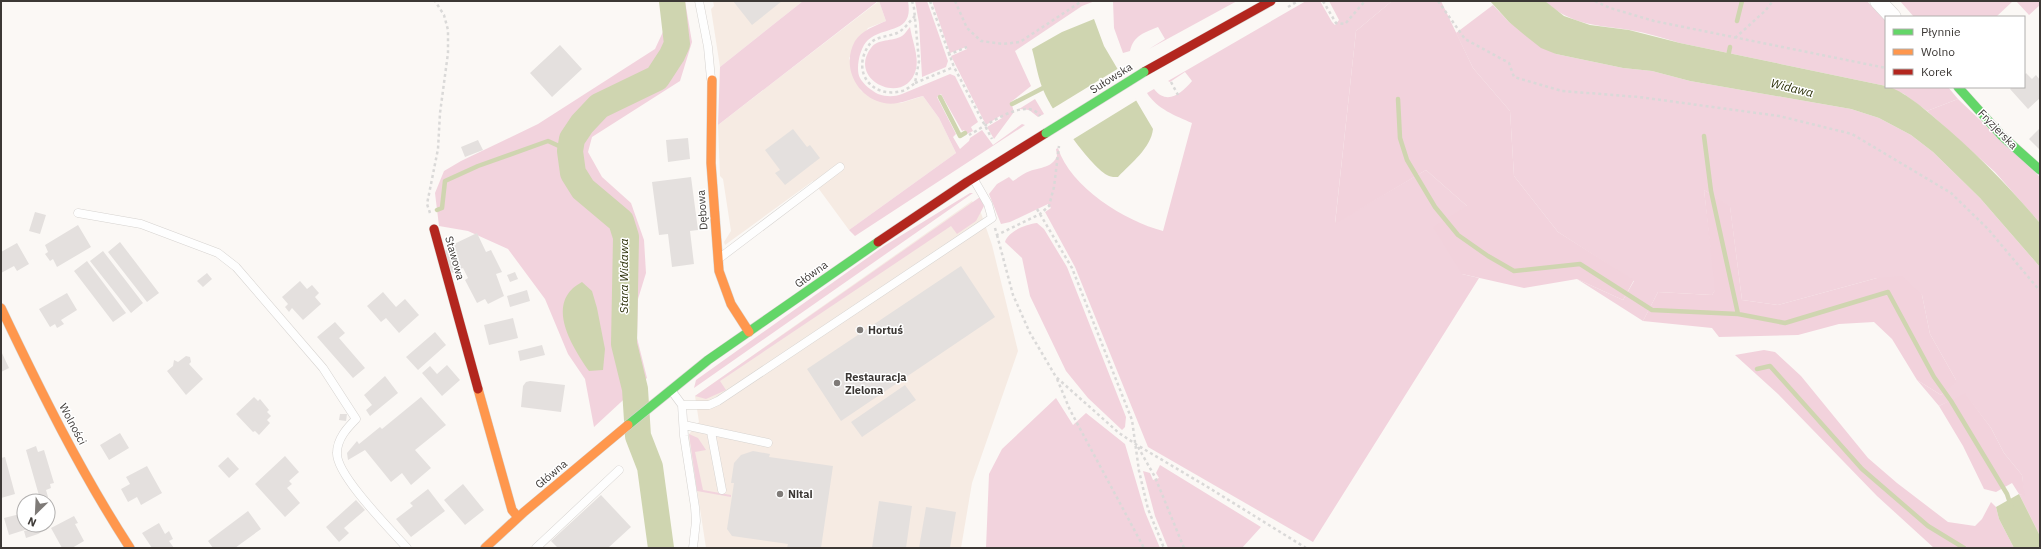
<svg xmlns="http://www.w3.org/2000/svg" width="2041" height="549" font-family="'IBM Plex Sans',sans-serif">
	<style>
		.built { fill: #f6ebe3 }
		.green { fill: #f2d3dd }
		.forest { fill: #f2d2dc }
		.water { fill: #cfd5b0 }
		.pier { fill: #fbf8f5 }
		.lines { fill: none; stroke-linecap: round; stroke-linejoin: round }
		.stream { stroke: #cfd5b0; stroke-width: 4.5 }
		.river { stroke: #cfd5b0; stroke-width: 26 }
		.building { fill: #e4e0de }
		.lane-casing { stroke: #d6d3d0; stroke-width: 9 }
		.street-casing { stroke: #d6d3d0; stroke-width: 17 }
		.fast-casing { stroke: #d6d3d0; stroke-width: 10 }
		.slow-casing { stroke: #d6d3d0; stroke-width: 10 }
		.jam-casing { stroke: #d6d3d0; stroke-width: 10 }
		.path { stroke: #dad9d8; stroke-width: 2.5; stroke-dasharray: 3 3; stroke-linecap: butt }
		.lane { stroke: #fefefe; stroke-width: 8 }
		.street { stroke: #fefefe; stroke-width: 16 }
		.fast { stroke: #63d668; stroke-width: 9 }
		.slow { stroke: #ff974d; stroke-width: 9 }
		.jam { stroke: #b3261e; stroke-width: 9 }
		.fast-bridge-casing { stroke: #d6d3d0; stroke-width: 10; stroke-linecap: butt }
		.fast-bridge { stroke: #63d668; stroke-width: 9 }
		.poi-dot { fill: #7f7b78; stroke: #fff; stroke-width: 1.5 }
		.labels { text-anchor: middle; stroke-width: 3; stroke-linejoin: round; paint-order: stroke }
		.street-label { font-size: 11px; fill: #3c3835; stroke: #fff }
		.poi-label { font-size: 11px; font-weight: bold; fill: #3c3835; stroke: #fff; text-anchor: start }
		.water-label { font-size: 12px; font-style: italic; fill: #282d04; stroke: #fff }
	</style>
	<rect width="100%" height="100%" fill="#fbf8f5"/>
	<path class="built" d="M713,1H803L720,67L711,9L714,6Z
		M879,1L886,21L868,28L849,58L861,91L901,103L923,96L939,118L956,153L849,230L813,181L725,245L724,242L731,231L723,179L720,176L718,125Z
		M972,201L981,213L992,245L1018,351L972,483L961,548H706L689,437V434L699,422L695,396Z"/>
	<path class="green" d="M662,1H685L692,42L680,81L592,137L588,152L602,177L631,203L644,240L646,273L638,299L637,338L647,378L594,427L585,379L568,354L545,299L508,249L468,231L439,226L435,193L444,171L461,161L538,124L655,49L668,21Z
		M803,1H878L718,125L720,67Z
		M879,1H908C914,35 885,25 868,40C860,47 855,69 860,78C863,84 872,91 878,94C887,97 894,97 902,94C918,87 934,81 950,74L955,76L978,122L971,127L973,131L967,134L964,130L962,131L941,94L937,97L956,134L953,137L960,149L969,141L970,138L982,130L993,145L1022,124L1025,125L855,236L849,230L956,153L939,118L923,96C910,99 897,106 884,103C856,97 841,66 855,41C862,30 875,26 886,21Z
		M915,1H927L948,61L946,67L922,77L919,23Z
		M932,1H1095L1082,6L1015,51L1031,86L1011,102L1014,112L994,139L987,127L1002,118L1000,116L986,125L951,56L967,49L966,47L950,53Z
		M1113,1H1237L1149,49L1165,39L1158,27C1144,33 1134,35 1130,51L1123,53L1114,28Z
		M1306,1H1320L1332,22L1335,25L1339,20L1329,1H1392L1356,31L1335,223L1426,170L1467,206L1462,274L1479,278L1313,542L1148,447L1075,267L1045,212L1051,208L1048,204L1010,222L1001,224L989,194L997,184L1009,177L1013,181C1018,178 1024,173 1030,171C1041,167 1052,168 1057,156L1056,149L1058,148C1070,187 1125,221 1163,231L1192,123C1176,116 1157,109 1147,93L1154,89C1167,106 1182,93 1192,81L1185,72L1170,82L1168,81Z
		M1545,1H1867L1886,21V86L1680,43C1663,38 1647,33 1630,30C1597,25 1570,25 1545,1Z
		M1900,1H2013L1996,17H1914Z
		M2016,1H2040V5L2029,15Z
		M1493,5L1509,22L1556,54L1623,68L1652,71L1690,81L1851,109L1879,118L1911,135L1933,152L1980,198L2040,267V536L2019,494L2024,495L2022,475L2004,453L1991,428L1965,394L1939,406L1917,380L1941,395L1956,380L1930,334L1922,295L1877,278L1778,305L1742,300L1730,207L1704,190L1716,289L1712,295L1658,292L1643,321L1577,279L1623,300L1634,281L1558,232L1514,176L1510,111L1473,68L1456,33Z
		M910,27C912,40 919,56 916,69C907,108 846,81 871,48C878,38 892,42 902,36C905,34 907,30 910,27Z
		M1888,87H1948L1958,99L1927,111L1904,94Z
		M1035,99L1044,114L1038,117L1029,110L1019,109Z
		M970,193H973L694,388L696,380L884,246Z
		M980,197L984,206L976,221L957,234L951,226L720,381L726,390L706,399L695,396Z
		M1037,223L1044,229L1067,267L1126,417L1125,427L1122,430L1088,398L1066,371L1030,296L1022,258L1005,242C1008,231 1027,224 1037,223Z
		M1056,398L1073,425L1086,413L1125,444L1145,512L1160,548H986L989,474L1002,449Z
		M689,434L698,438L706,450L695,452L703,490L731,495V497L697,491Z
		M1160,465L1261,527L1242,548H1168L1155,516L1143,471L1150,473L1153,480L1159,478L1156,473Z"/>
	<path class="forest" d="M1392,1H1441L1473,68L1510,111L1514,176L1558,232L1634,280L1623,300L1577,279L1524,288L1462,274L1433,227L1467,206L1426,170L1335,224L1356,31Z
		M1958,99L2040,177V223L1995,172L1927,111Z
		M1704,190L1730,206L1742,300L1778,305L1877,278L1902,276L1922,295L1930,334L1956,380V382L1941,395L1917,380L1892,339L1874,322L1839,324L1798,335L1719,337L1712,328L1643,321L1658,292L1712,295L1715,290Z
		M1764,350L1775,352L1801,376L1868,458L1897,483L1948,522L1975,526L1982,519L1991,502L1996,507L1999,519L2014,548H1934L1877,496L1778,394L1735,355Z
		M1965,393L1991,428L2004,453L2022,475L2025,496L2019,494L2012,483L1996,492L1984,489L1963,446L1939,406Z"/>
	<path class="water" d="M1490,1H1545L1564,16L1590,25L1629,30L1680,43L1886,86C1904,91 1922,107 1936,119C1974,151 2008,185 2040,223V267L1980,198L1933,152L1911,135L1879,118L1851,109L1690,81L1652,71L1623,68L1556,54L1541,48L1527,37L1509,22Z
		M1094,19L1104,46L1153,129C1151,148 1131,163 1118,177C1115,177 1111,177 1109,176C1091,168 1053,112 1045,94C1038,80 1036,63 1032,49L1062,32Z
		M582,282L592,291L597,308L605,349L603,370L589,371C571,345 544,302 582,282Z
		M2019,494L2040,536V548H2014L1999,519L1996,507Z"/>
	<path class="pier" d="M1119,68L1137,100L1072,140L1052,109Z"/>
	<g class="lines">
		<path class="stream" d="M1737,21L1742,1
			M1728,57L1730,47
			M940,97L960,136L965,133
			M1398,99L1400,138L1407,160L1435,207L1458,235L1488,256L1514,271L1580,264L1652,310L1738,314L1785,323L1888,292L1934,377L1951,401L2007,494L2011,506
			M1012,104L1043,88
			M1704,136L1711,191L1738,314
			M437,210L442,208L445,181L478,166L548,141L570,151
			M1757,369L1770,366L1862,469L1928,526L1964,548"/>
		<path class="river" d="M661,548L650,467L638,436L635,389L624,344L626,237L621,221L583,189L573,173L570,151L572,139L582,124L599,106L657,78L672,55L677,44L672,1"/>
	</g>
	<path class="building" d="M733,1H782L752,25Z
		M560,45L582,69L552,97L530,73Z
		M2026,73L2032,79L2036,75L2040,80V98L2028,109L2010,89L2012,87H2024V76Z
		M2040,128V150L2029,139Z
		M793,129L807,147L810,145L820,158L785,185L775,173L780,170L765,150Z
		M688,138L690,159L668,162L666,140Z
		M478,140L483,150L465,157L461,147Z
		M691,177L698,230L690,231L694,264L672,267L668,234L659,235L652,182Z
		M35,212L46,215L40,234L29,231Z
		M78,225L91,247L57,267L53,259L50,261L45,254L48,252L45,245Z
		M477,233L486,252L491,250L502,272L496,274L504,296L488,304L485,299L477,303L465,280L468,278L463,268L452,273L444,251L454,247V244Z
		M120,242L159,293L147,302L108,252Z
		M17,243L29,264L17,271L14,266L1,273V252Z
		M103,251L143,303L131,313L90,261Z
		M87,261L126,313L113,322L74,271Z
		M961,266L995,317L841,421L807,369Z
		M515,272L518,279L510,282L507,275Z
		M207,273L212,279L203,287L197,281Z
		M300,281L307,289L312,285L319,293L315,297L321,304L303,320L292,308L289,312L285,307L288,304L282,297Z
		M527,290L530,301L510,307L507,296Z
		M383,292L396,307L405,299L419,315L399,333L386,318L381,322L367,306Z
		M67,293L77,310L61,320L64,324L57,328L55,324L50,327L39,309Z
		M513,318L518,338L489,345L484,325Z
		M335,322L345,333L339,338L365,368L353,378L317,337Z
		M435,332L446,345L418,370L406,357Z
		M542,345L545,355L520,361L518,351Z
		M1,351L9,368L1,372Z
		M186,356L190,357L191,362L189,364L203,379L186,395L167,371L173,366L174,360L178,362Z
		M447,365L460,380L442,396L422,373L430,366L437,374Z
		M385,376L398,393L370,416L366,410L372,405L364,395Z
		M530,381L565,385L561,412L521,407L523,386L526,382Z
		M905,385L916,400L862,437L851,422Z
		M254,397L258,401L260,399L269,410L267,412L271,416L267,420L270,423L259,435L255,431L253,432L236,414Z
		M421,397L446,425L415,450L431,468L411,485L402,473L391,482L365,450L348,460L347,453L357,441L359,444L380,427L382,429Z
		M340,414H347L346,421L339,420Z
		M120,433L129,448L109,460L100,445Z
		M36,446L38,452L44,450L54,483L50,484L51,488L46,490L48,497L40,499L26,450Z
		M753,451L770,454L769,457L833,466L821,548H787L788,544L732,536L727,529L734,483H731L734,463L741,455Z
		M285,456L299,472L289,481L292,484L287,488L300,503L285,517L255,484Z
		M5,457L15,494L1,498V458Z
		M228,457L239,469L229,478L218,466Z
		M147,466L162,493L141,505L137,497L128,502L121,489L130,484L126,477Z
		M463,484L484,510L465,525L444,500Z
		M428,489L445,511L411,537L396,519L413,506L410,503Z
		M601,495L631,527L608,548H558L551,541Z
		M356,500L365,510L344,528L349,533L339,542L326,527Z
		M879,501L912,506L906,548H872Z
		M926,507L956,512L950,548H919Z
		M248,511L261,529L235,548H213L208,541Z
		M24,513V525H34V527L9,535L4,518Z
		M74,516L78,523L75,524L84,541L72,548H62L51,528Z
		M159,523L165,534L169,531L173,539L169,541L174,548H152L142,533Z
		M35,525H47L49,528L38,534L26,538L24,531L36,528Z"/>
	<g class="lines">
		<defs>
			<path id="lane" d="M699,1L708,47L711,79
				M78,213L141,224L218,253L236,267L323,368L356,419C347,428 337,439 337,453C336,475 391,530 407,548
				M721,257L840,167
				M671,390L682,405L684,436L695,507L696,521L693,548
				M682,405H709L718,401L992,218L988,204L973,178
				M684,425L768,443
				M711,432L722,490
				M536,548L619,470"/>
			<path id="street" d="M1878,1L1893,17"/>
			<path id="fast" d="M1958,87L2002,136L2040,170
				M628,425L708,360L878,242"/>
			<path id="slow" d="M712,80L711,163L719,271L731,304L749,332
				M1,308C40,390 80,471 130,548
				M478,389L512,510L518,517
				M485,548L524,512L628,425"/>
			<path id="jam" d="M1144,72L1271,1
				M434,229L478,389
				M878,242L967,182L1046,133"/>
		</defs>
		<use href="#lane" class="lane-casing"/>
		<use href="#street" class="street-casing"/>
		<use href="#fast" class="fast-casing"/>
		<use href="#slow" class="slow-casing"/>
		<use href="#jam" class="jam-casing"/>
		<path class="path" d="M912,1L914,8L919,61L915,83C911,86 906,90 902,91C871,99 851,71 869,45C875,36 888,37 897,33C904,30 909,22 915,16
			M930,1L954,67L992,139
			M955,1L967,28L981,41L1003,44L1020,42L1082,1
			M1323,1L1336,23L1345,24L1365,1
			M1438,1L1465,39L1509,63L1514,77L1562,91L1639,97L1779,116L1852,134L1951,193L1988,229L2040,291
			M1595,1L1610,8L1654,21L1886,68
			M1288,7L1298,1
			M1735,38L1765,11L1773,1
			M948,55L967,47
			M1171,82L1178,95
			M915,83L954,67
			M969,135C984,127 1027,95 1040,116
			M1037,209L1072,268L1132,420L1139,471L1148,509L1164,548
			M430,213L427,204L438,149L440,113L448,53V30L444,15L435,1
			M995,228L997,235L1040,214L1049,206L1054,187L1059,146
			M997,235L1013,295L1030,333L1056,377L1119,433L1137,445L1206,486L1306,548
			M1057,379L1070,410L1144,548
			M1138,447L1155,477L1184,548"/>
		<use href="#lane" class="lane"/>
		<use href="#street" class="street"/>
		<use href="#fast" class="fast"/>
		<use href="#slow" class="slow"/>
		<use href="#jam" class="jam"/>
		<defs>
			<path id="fast-bridge" d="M1046,133L1144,72"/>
		</defs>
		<use href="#fast-bridge" class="fast-bridge-casing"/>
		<use href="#fast-bridge" class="fast-bridge"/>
	</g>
	<g class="poi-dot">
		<circle cx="860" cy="330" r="4"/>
		<circle cx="837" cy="383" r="4"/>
		<circle cx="780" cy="494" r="4"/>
	</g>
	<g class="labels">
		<g class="street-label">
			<text transform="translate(1111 78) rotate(-32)" y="4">Sułowska</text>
			<text transform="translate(1998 129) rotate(46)" y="4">Fryzjerska</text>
			<text transform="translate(702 210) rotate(-94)" y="4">Dębowa</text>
			<text transform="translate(455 258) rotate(74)" y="4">Stawowa</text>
			<text transform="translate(811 274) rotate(-36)" y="4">Główna</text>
			<text transform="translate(73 424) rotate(62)" y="4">Wolności</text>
			<text transform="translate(551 474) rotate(-40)" y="4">Główna</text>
		</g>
		<g class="poi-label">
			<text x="868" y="334">Hortuś</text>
			<text x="845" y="381">Restauracja<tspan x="845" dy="13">Zielona</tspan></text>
			<text x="788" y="498">Nitai</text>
		</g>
		<g class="water-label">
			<text transform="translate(1792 88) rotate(14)" y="4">Widawa</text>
			<text transform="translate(624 276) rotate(-90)" y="4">Stara Widawa</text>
		</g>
	</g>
	<rect width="2041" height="549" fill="none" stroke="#3c3835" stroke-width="4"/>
	<rect x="1885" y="16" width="140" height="72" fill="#ffffff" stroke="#b1afae"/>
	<rect x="1893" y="29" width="20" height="6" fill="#63d668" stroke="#b1afae"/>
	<text x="1921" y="36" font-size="12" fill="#3c3835">Płynnie</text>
	<rect x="1893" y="49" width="20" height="6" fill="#ff974d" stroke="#b1afae"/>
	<text x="1921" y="56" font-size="12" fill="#3c3835">Wolno</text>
	<rect x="1893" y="69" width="20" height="6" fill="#b3261e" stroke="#b1afae"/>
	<text x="1921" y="76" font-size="12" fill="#3c3835">Korek</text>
	<g transform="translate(36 513) rotate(204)"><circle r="19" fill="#ffffff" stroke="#b1afae"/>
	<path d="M0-3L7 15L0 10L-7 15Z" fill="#7f7b78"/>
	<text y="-6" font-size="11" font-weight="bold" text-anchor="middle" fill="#3c3835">N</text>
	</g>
</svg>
